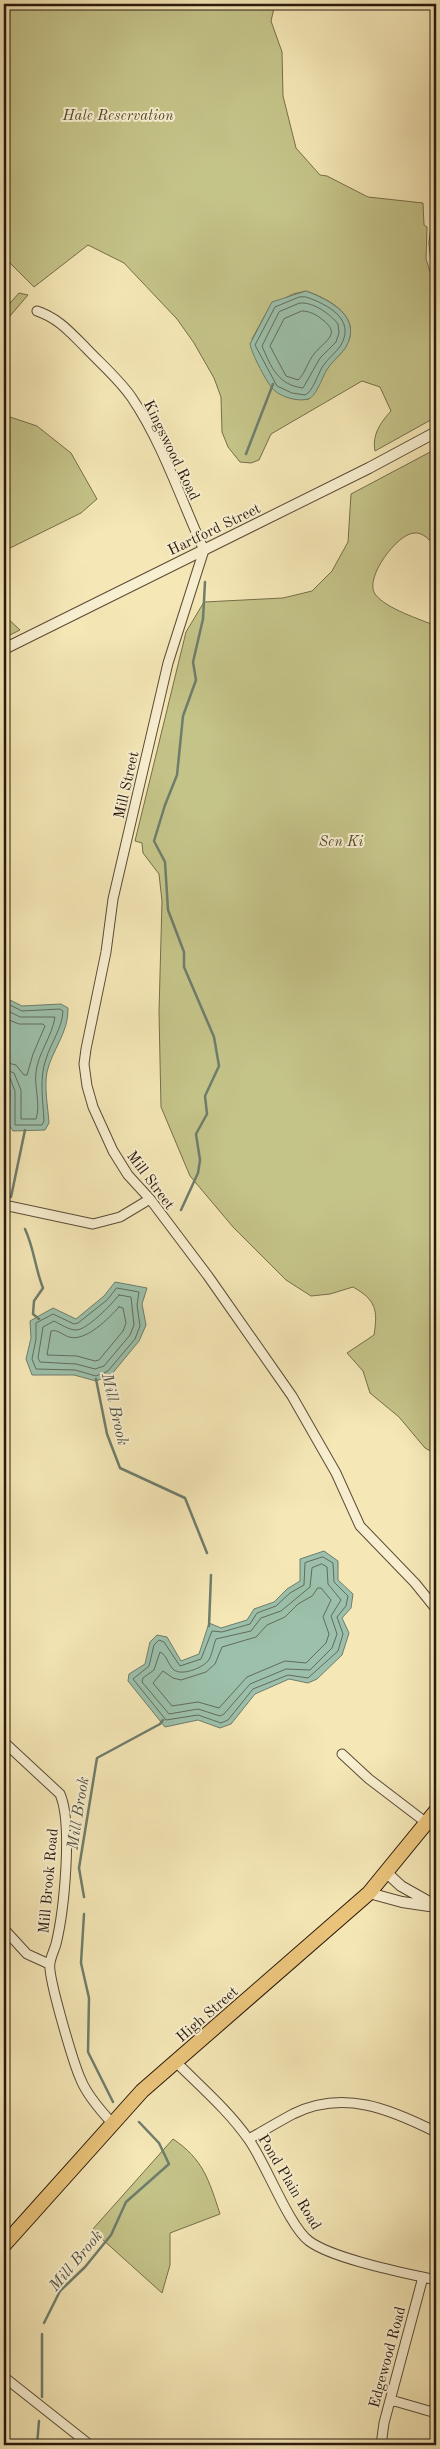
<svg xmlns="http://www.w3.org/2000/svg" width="440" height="2449" font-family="'Old Standard TT',serif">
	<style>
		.green { fill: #c4c388; stroke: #766e4a; fill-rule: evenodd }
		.water { fill: #9cc0ab; stroke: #6e7d6c }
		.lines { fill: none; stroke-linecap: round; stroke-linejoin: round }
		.shore { stroke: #626c5c; stroke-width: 1 }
		.stream { stroke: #6e7d6c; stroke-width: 2.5 }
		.minor-casing { stroke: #5b4c37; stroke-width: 11 }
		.tertiary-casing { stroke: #5b4c37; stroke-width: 12 }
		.primary-casing { stroke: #28190d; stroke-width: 16 }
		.minor { stroke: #f8efd0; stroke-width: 9 }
		.tertiary { stroke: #f8efd0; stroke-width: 10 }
		.primary { stroke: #eac47b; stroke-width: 14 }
		.labels { text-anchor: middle; stroke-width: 4; stroke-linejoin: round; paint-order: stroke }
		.park-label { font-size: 15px; font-style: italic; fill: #574c32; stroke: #f8efd0 }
		.street-label { font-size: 15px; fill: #28190d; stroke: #f8efd0 }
		.water-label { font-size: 16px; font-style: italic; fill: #515344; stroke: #f8efd0 }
	</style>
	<rect width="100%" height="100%" fill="#f5e7b6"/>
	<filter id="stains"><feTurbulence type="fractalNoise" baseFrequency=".004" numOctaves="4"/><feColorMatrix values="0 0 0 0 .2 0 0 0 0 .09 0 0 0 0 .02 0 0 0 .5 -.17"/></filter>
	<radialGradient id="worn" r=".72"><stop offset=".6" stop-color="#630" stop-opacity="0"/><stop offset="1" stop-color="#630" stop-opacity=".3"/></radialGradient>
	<path class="green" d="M4,4H275L271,21L282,52L283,96L296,148L320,175L327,176L368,197L423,203L424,225L427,227L426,259L436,291V417L375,451C372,435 380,423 391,411L380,387L362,381L271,434L259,460L251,463L240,462L228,447L222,432L221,397L214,378L194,343L177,319L124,263L88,245L34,287L4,257ZM306,291C330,299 364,318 345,348C341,355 334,359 329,365C321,375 316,388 309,399C269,404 261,370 252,339L270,306L293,294Z
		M19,293L28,295L4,323V310Z
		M4,415L37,426L71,453L97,499L81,513L4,551Z
		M434,450L436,452V547C430,541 424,532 414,533C397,534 364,578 375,594C386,609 420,619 436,626V1454L425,1448L399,1417L370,1393L363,1371L347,1353L374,1335C378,1310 376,1300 353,1287L330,1294L311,1296L286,1280L233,1227L190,1176L161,1107L159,1012L162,901L159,874L143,853L142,843L135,841L186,632L204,602L283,598L312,591L332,571L348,542L351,494Z
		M4,615L20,630L4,638Z
		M173,2139C203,2159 209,2180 220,2214L170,2233V2265L162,2293L92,2230Z"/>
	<path class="water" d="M306,291C329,300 363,316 346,347C340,356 331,362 326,371C322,378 316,397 308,399C298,402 282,397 275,391C268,386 251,352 250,344L272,302Z
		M4,997L22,1006L61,1004L68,1008C69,1032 52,1050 47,1072C44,1087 48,1107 49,1123L45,1130L13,1131L9,1125L10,1091L4,1077Z
		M115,1282L147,1288L142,1304L146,1325L139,1341L111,1375L96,1381L74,1375H32L26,1359L31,1338L30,1321L53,1308L76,1319L104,1296Z
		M324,1551L338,1561V1580L353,1594L351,1608L342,1618L349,1633L342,1655L317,1679L308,1683L289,1679L255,1694L231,1724L220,1728L198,1720L165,1727L128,1681L129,1674L145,1664L150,1642L157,1635L167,1637L181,1661L199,1654L209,1623L221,1628L247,1620L254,1609L274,1602L287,1589L300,1581V1559Z"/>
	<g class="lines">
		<path class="shore" d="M306,297C327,304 356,319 341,345C336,353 328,358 323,366C318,373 313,392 305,395L292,393L277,386L255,345L275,307L299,297Z
			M300,303C314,302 330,314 338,324L339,333L336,342L320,358L303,388C278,385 271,367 262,346L279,312Z
			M302,311C310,311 317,315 323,320C342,335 324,341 314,354C308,361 305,374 298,380L286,376L270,346L284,319Z
			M4,1002L22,1011L60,1009L63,1011C62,1029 51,1042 46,1059C39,1078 43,1101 44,1121L42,1125H15V1091L10,1078L4,1076
			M4,1009L20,1017H55C52,1037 38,1053 36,1072C34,1087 41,1105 36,1119H21V1090L14,1073L4,1069
			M4,1018L19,1024H43L45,1026L33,1054L27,1075H24L16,1065L4,1062
			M117,1288L139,1292L137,1305L140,1326L135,1339L108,1371L96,1376L75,1370L36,1369L32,1359L36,1339V1323L53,1314L74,1324L78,1323L107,1300Z
			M119,1295L131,1297L134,1325L130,1335L104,1366L95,1369L76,1364L40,1362L38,1358L43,1327L54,1321C60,1324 69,1330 76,1330C87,1330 112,1304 119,1295Z
			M119,1307L123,1308L126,1323L123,1331L99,1360L95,1361L77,1356L47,1355L51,1331C57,1329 63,1335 69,1337C86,1342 109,1318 119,1307Z
			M323,1557L333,1563L334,1582L348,1596L346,1606L337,1617L343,1634L338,1651L308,1678L288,1675L253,1689L228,1720L221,1723L198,1715L166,1720L133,1679L149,1666L154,1645L159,1640L164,1642L180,1666L201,1659L212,1631L222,1632L250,1624L257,1613L276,1606L290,1593L304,1585L305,1563Z
			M322,1564L327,1567L328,1584L341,1600L331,1616L337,1634L332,1648L310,1670L286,1669L250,1684L224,1714L220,1716L198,1709L169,1714L142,1682L143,1678L154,1670L160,1652C167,1655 168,1665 174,1670C182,1676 202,1668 208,1661C212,1656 213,1646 216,1639L251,1631L261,1618L281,1611L310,1587L312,1568Z
			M318,1588H321L331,1600L323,1617L329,1634L326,1643L306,1663L285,1661L247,1677L219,1708L198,1702L172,1706L153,1683L163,1671L173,1678L181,1680L206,1672L215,1664L222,1647L256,1637L267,1625L285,1617L298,1604L312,1596Z"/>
		<path class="stream" d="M246,454L273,384
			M11,1197L25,1130
			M181,1210L198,1173L200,1160L196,1134L207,1114L205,1096L219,1066L214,1037L184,967V952L168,910L165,862L154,841L165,805L177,775L183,716L196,680L193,662L203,619L205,582
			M25,1229C34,1248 35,1268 43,1288L34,1301L33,1314L39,1319
			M96,1379L107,1434L120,1468L185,1498L207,1553
			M209,1626L211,1575
			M84,1897L79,1868L97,1758L160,1724L163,1720
			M84,1914L81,1963L89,1998L88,2052L113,2102
			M44,2323L60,2291L85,2267L111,2235L126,2202L169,2164L159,2143L139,2122
			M42,2397V2334
			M37,2445L39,2421"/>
		<defs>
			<path id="minor" d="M436,226L434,243L436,262
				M37,311C58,318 70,332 85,347C101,364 119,379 132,398C163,444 181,500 204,550L168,663L113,899L106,952L86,1049L84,1064L87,1086L93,1107L113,1151L128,1175L150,1199L208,1276L292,1396L336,1473L360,1526L415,1583L436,1609
				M4,1205L93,1224L120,1217L150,1199
				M4,1742L60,1794C73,1824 64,1911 56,1944C54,1951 51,1956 50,1963C47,1975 74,2065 81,2080C87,2095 101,2111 112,2123
				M342,1754L369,1779L428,1824
				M4,1929L27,1954L49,1964
				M176,2062C201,2087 229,2111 249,2140C266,2164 289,2226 309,2241C333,2259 405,2273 436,2280
				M249,2139C263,2131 278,2122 293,2114C343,2089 390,2109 436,2132
				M4,2377L90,2445
				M391,2400L436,2413
				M381,2445L384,2423L423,2277"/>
			<path id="tertiary" d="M4,649L369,468L436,432
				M387,1873L401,1886L433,1904
				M369,1893L402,1902L436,1907"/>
			<path id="primary" d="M4,2245L142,2091L369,1893L436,1811"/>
		</defs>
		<use href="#minor" class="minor-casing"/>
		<use href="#tertiary" class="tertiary-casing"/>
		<use href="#primary" class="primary-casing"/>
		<use href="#minor" class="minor"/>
		<use href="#tertiary" class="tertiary"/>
		<use href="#primary" class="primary"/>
	</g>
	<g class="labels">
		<g class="park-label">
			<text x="118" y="120">Hale Reservation</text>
			<text x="341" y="846">Sen Ki</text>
		</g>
		<g class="street-label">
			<text transform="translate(172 450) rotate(64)" y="5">Kingswood Road</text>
			<text transform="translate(214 529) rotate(-26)" y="5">Hartford Street</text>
			<text transform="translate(126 785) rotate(-77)" y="5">Mill Street</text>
			<text transform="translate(151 1180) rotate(53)" y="5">Mill Street</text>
			<text transform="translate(48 1881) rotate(-85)" y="5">Mill Brook Road</text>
			<text transform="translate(207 2014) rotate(-41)" y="5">High Street</text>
			<text transform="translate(290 2182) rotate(59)" y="5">Pond Plain Road</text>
			<text transform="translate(387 2357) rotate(-75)" y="5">Edgewood Road</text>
		</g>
		<g class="water-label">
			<text transform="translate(116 1409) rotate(77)" y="6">Mill Brook</text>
			<text transform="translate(77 1813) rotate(-81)" y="6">Mill Brook</text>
			<text transform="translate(75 2260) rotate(-50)" y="6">Mill Brook</text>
		</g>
	</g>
	<rect width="440" height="2449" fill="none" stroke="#f5e7b6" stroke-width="20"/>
	<rect x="5" y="5" width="430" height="2439" fill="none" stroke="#28190d" stroke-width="2.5"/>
	<rect x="10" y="10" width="420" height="2429" fill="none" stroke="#28190d"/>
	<rect width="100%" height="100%" filter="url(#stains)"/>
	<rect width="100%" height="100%" fill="url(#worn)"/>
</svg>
